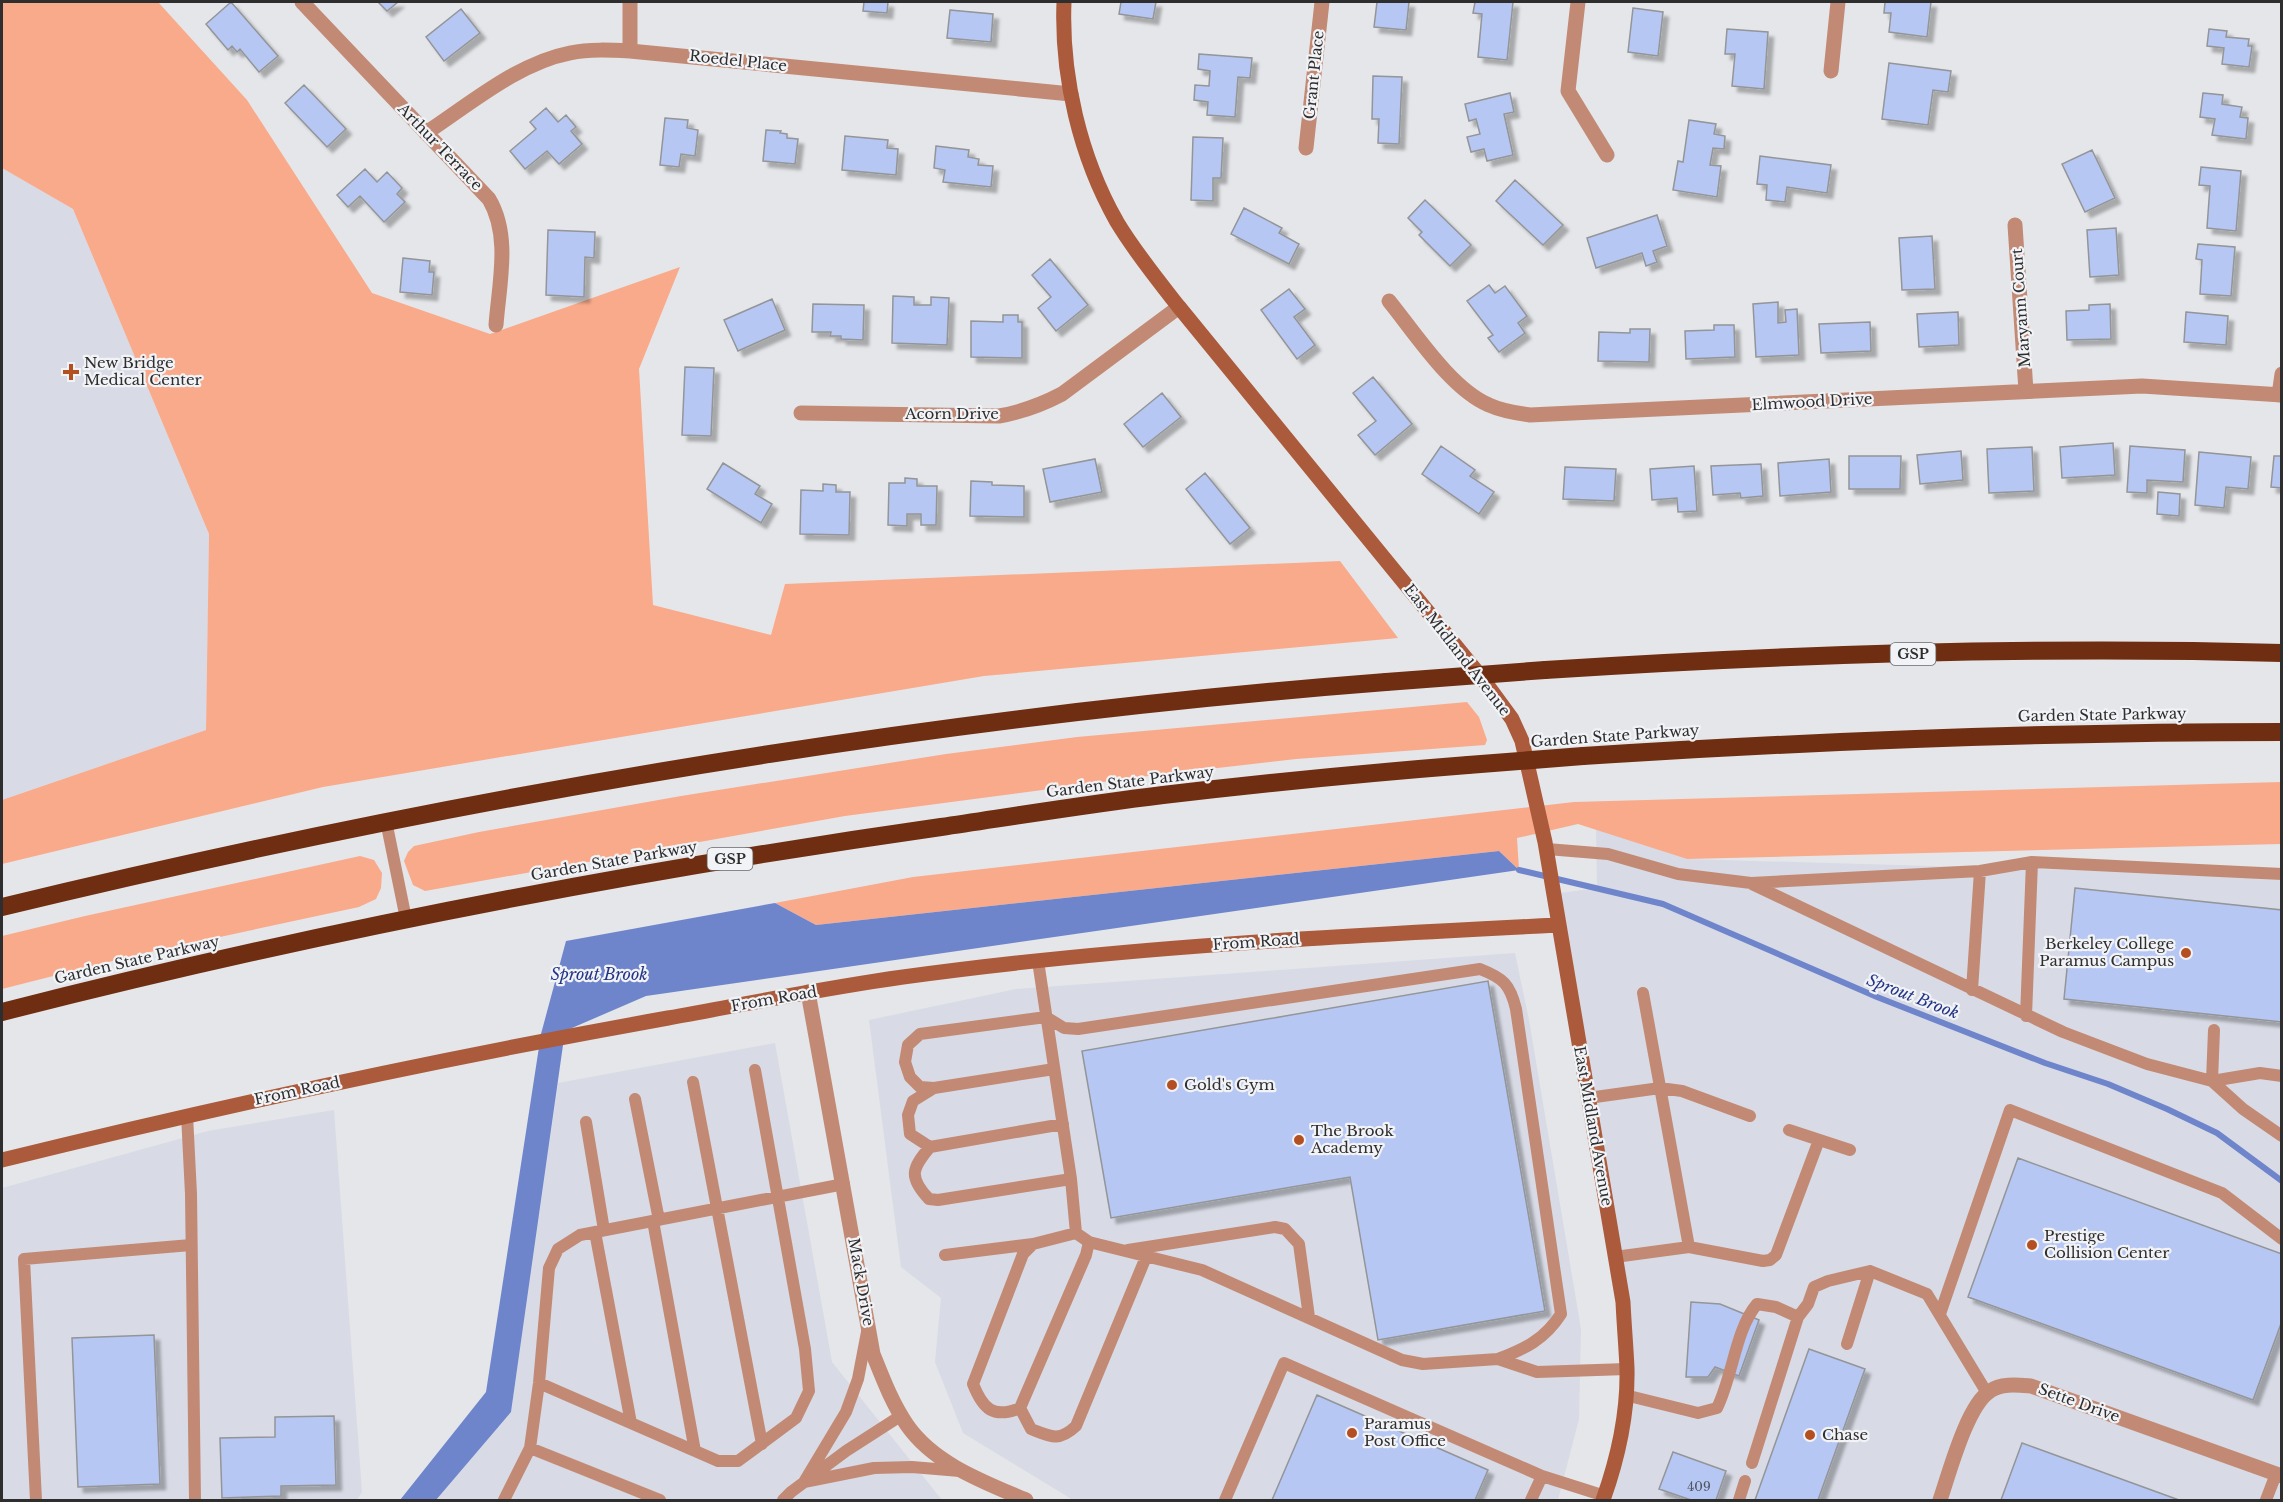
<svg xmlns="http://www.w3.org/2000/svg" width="2283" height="1502" font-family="'Libre Baskerville',serif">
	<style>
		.built { fill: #d8dbe5 }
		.green { fill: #f9aa8b }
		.water { fill: #6e85cb }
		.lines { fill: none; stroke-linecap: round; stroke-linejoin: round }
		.stream { stroke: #6e85cb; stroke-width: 6 }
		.building { fill: #b6c7f3; stroke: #949598; stroke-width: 1.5; filter: url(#shadow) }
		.lane { stroke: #c28a74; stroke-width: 12 }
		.street { stroke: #c28a74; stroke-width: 15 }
		.secondary { stroke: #ab5b3b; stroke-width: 15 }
		.highway { stroke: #6f2e11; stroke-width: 18 }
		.highway-bridge { stroke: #6f2e11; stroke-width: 18 }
		.poi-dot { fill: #b44f22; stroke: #f2f3f6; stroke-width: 2 }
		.labels { text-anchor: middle; stroke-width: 4.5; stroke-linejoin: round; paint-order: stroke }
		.number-label { font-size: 12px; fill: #505460 }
		.shield { fill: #f2f3f6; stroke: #69696b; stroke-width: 1.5 }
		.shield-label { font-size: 14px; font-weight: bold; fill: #2e2e2f }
		.street-label { font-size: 15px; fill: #2e2e2f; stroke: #f2f3f6 }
		.poi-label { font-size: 15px; fill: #2e2e2f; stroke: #f2f3f6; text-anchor: start }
		.water-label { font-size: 16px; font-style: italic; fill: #233587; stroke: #f2f3f6 }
	</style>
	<defs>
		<filter id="shadow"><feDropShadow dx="5.5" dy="5.5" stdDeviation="1.5" flood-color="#0004"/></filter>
	</defs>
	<rect width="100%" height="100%" fill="#e5e6e9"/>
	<path class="built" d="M2,168L73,209L209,534L206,730L2,800Z
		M1596,829L1687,859L2281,876V1179L2240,1150L2281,1181V1500H1603L1627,1369L1553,894L1597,888Z
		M1515,953L1529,1020L1581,1329L1579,1419L1558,1500H1073L963,1433L935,1362L941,1298L901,1267L869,1020L1016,989Z
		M775,1043L832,1362L942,1500H436L511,1412L558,1083Z
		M334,1110L362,1492L357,1500H2V1188L208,1131Z"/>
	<path class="green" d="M2,2H158L247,100L372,293L490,334L680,267L639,369L653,605L771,635L785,584L1340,561L1398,638L984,676L323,787L2,864V800L206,730L209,534L73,209L2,168Z
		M1467,702L1479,717L1487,740L1485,745L1296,759L1148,776L845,816L425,891L413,885L404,861L408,852L414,846L479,832L681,796L946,754L1077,737Z
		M2281,782V844L1687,859L1578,824L1517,838L1519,870L1499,851L816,925L775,903L913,877L1574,802Z
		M360,856L374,860L382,873L381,888L376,899L359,907L136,955L2,989V936L85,916Z"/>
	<path class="water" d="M1499,851L1519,870L646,996L565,1031L511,1412L436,1500H400L486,1392L541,1034L566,941L775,903L816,925Z"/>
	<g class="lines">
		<path class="stream" d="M1519,870L1663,904L1877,997L2045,1063L2108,1084L2167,1109L2217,1133L2282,1181"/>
	</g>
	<path class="building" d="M231,2L278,56L259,72L240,49L237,52L232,46L228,50L206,24Z
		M378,2H398L387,11Z
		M864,2H888L887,13L863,11Z
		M1121,2H1156L1153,19L1119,14Z
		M1377,2H1409L1406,30L1374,27Z
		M1475,2H1513L1507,60L1478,57L1482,14L1473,13Z
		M1885,2H1931L1927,37L1889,32L1891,13H1884Z
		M1633,8L1663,12L1658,56L1628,52Z
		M461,9L480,33L444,61L426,37Z
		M950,10L993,14L991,42L947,38Z
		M1727,29L1768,32L1764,89L1732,86L1735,54H1725Z
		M2209,29L2227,31L2226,37L2249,39L2248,46H2252L2249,67L2222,64L2224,48L2207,46Z
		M1199,54L1252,58L1250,78L1238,77L1235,117L1207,115L1208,102L1194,100L1195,85L1209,86L1210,71L1198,69Z
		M1889,63L1951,71L1948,92L1933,90L1928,125L1882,119Z
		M1373,76L1402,77L1399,144L1378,143L1379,119H1372Z
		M304,85L346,129L327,147L285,103Z
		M1510,93L1514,112L1504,114L1513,155L1487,161L1484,149L1471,152L1467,137L1480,134L1476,119L1469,121L1465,104Z
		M2203,93L2223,95L2222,104L2242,107L2240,117L2248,118L2246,139L2212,135L2215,119L2200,117Z
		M546,108L558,122L566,115L576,127L571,131L582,144L559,164L547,151L525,169L510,151L536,129L530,122Z
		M665,118L688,120L687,128L698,130L695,156L681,154L679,167L660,165Z
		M1689,120L1716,124L1714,134L1725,136L1724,149L1713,148L1710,165L1721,166L1717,197L1673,190L1678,161L1683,162Z
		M766,130L781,131L780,133L787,134V138L798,139L795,164L763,161Z
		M845,136L888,140L887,148L898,149L896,175L842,170Z
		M1193,137L1223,138L1221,178H1213V201L1191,200Z
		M936,146L969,150L968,157L979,159L978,165L993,166L991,187L943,182L945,170L934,168Z
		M2092,150L2115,198L2085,212L2062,164Z
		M1760,156L1831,165L1827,193L1787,187L1785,202L1766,200L1767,185L1757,184Z
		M2201,167L2241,171L2236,231L2207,228L2210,186L2199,185Z
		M365,169L377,182L387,172L402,188L397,194L405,202L384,222L360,196L348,207L337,195Z
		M1515,180L1563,225L1543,245L1496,201Z
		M1425,200L1471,245L1450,266L1419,235L1422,232L1408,218Z
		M1244,208L1282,228L1279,233L1299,244L1289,264L1231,234Z
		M1657,215L1667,246L1653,251L1657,262L1646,266L1642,253L1596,268L1587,238Z
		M2116,228L2119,275L2090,277L2087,230Z
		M548,230L595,232L594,258L585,257L584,297L546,295Z
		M1932,236L1935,289L1902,290L1899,238Z
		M2198,244L2235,247L2231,296L2200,294L2202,260L2196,259Z
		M403,258L430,261L429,272H434L432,295L400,292Z
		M1050,259L1088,305L1056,331L1038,308L1051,297L1032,275Z
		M1489,285L1495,293L1505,286L1527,316L1518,323L1525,333L1499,352L1488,338L1493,335L1467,301Z
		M1289,289L1305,309L1294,317L1315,345L1297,359L1261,310Z
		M893,296L914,297V305H931V297L949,298L947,345L892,343Z
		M772,299L785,330L738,351L724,320Z
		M1778,302V323L1786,322L1785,310L1797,309L1799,355L1756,357L1753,304Z
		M813,304L864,305L863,340L841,339V336H830L831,332H812Z
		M2110,304L2111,339L2067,340L2066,311L2089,310V305Z
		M1958,312L1959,345L1919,347L1917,314Z
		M2186,312L2228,316L2226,345L2184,342Z
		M1003,315H1018V322H1022V358L971,357V321L1003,322Z
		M1870,322L1871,351L1821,353L1819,324Z
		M1714,325H1734L1735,357L1686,359L1685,331L1714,330Z
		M1630,329H1650L1649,362L1598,361L1599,332L1630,333Z
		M685,367L714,368L711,436L682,435Z
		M1373,377L1412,424L1375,455L1358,435L1376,421L1353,393Z
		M1162,393L1181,417L1143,447L1124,424Z
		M2113,443L2115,475L2062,478L2060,447Z
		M1441,446L1475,470L1470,476L1494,492L1479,514L1422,474Z
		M2130,446L2185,450L2183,482L2147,480V493L2127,492Z
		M2032,447L2034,491L1989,493L1987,449Z
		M1961,451L1963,480L1920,484L1917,455Z
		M2199,452L2251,457L2248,489L2226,487L2224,508L2195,505Z
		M1849,456H1901L1900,489H1849Z
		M2274,456H2282V488L2271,487Z
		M1095,459L1102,492L1050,502L1043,469Z
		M1829,459L1831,492L1780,496L1778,463Z
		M723,463L760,486L755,494L772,504L761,523L707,489Z
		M1761,464L1763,496L1741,498L1740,493L1713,495L1711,466Z
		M1694,466L1697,511L1678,512L1677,498L1652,500L1650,469Z
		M1565,467L1616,469L1614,501L1563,499Z
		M1205,473L1250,528L1230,544L1186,489Z
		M905,478L917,479V486H937L936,525H921V514H907V526L888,525L889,483H905Z
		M971,481L992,482V485L1024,486V517L970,516Z
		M823,484L836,485V492H850L849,535L800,534L801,490L823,491Z
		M2158,492L2180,494L2179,516L2157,514Z
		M2075,888L2282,910V1022L2064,999Z
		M1488,981L1545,1311L1378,1340L1350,1177L1111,1218L1082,1051Z
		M2018,1158L2282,1254V1321L2253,1400L1968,1297Z
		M1691,1302L1720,1304L1759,1320L1739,1376L1715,1367L1708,1377H1686Z
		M154,1335L160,1484L78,1487L72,1338Z
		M1809,1349L1865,1369L1818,1500H1755Z
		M1317,1395L1488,1470L1475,1500H1272Z
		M334,1416L336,1485L281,1486V1496L222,1498L220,1438L275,1437V1417Z
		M2022,1443L2179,1500H2001Z
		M1673,1452L1726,1471L1716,1500H1691L1659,1489Z"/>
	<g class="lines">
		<path class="lane" d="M386,821L406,919
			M1547,849L1608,854L1678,874L1751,883L1980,871L2032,862L2282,874
			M1752,884L2063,1032L2147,1064L2212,1081L2243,1109L2282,1136
			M1038,961L1071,1179L1076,1233
			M1972,990L1980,871
			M1643,993L1689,1247
			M2026,1016L2032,862
			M2214,1030L2212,1081L2260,1073L2282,1076
			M1054,1069L934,1088L920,1087L910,1077L905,1062L908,1045L920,1034L1046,1017L1064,1028L1078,1029L1480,969C1503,978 1510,984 1516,1009L1561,1314C1545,1339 1525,1349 1498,1359
			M693,1082L762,1444
			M934,1088L913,1101L908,1115L910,1134L930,1147L1063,1124
			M1588,1098L1660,1088L1682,1091L1750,1116
			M635,1099L659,1220
			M187,1115L191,1194L195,1500
			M586,1122L604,1230
			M1789,1130L1850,1150
			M930,1147C912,1168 908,1177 929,1199L938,1200L1071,1179
			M653,1221L695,1451
			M595,1232L631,1423
			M1089,1242L1086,1255L1020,1408L1031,1429C1051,1437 1059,1442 1076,1426L1146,1257
			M1128,1250L1275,1227L1285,1229L1299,1244L1309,1317
			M945,1255L1033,1244
			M1615,1257L1689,1247L1763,1261L1770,1260L1776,1255L1819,1140
			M1940,1314L2010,1110L2222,1193L2282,1239
			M867,1332L858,1379L846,1412L804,1482L874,1468L912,1467L960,1471
			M1847,1344L1870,1271L1927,1294L1987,1393
			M539,1383L718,1461H738L796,1418L809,1391L805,1349L755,1070
			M1625,1395L1698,1413L1717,1408C1733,1376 1735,1330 1757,1304L1776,1307L1798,1317L1808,1304L1814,1287L1828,1281L1870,1271
			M1020,1408C993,1419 983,1409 973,1384L1023,1254L1033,1244L1076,1233L1089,1242L1202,1270L1402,1360L1423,1364L1498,1359L1537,1372L1627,1369
			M530,1448L660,1500
			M1752,1463L1798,1317
			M36,1500L24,1259L191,1245
			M504,1500L530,1448L539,1383L549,1268L558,1249L580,1235L844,1184
			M783,1500L791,1492L846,1451L902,1415
			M1225,1500L1284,1363L1542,1476L1605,1496
			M1531,1500L1542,1476
			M1739,1500L1745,1481
			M2266,1500L2276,1474"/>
		<path class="street" d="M302,2L489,199C511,236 499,284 496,325
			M1578,2L1568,91L1607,155
			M630,51V2
			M1831,71L1838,2
			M426,133C470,104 518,63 570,53C590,49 610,50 630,51L1071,94
			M1306,148L1322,2
			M2015,225L2026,391
			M1389,301C1415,333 1451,389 1489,405C1502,411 1515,413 1530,415L2142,386L2282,395
			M2279,395L2282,374
			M801,413L999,416C1022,412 1041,405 1062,394L1179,307
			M808,992L873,1354C883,1379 892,1403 907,1425C934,1464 984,1482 1026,1500
			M1940,1500C1949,1474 1967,1405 1990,1391C2001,1383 2018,1385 2031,1386L2282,1476"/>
		<path class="secondary" d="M1064,2C1061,76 1080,157 1117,222C1135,252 1157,279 1179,307L1482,678L1512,719L1522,741L1545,842L1623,1302C1624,1324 1626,1346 1627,1368C1628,1413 1618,1458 1603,1500
			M2,1160C222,1106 444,1058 668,1018C746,1004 824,988 903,977C1120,947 1339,936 1558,925"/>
		<path class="highway" d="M1545,670C1790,654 2036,646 2282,653
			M1583,756C1816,741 2048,732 2282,732
			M2,907C456,797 920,718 1386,682
			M2,1012C311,933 625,872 941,827C1015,816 1089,804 1163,795C1265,783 1366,773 1468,765"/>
		<path class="highway-bridge" d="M1386,682L1545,670
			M1468,765L1583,756"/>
	</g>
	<g class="poi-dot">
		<path d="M68 363h6v6h6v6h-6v6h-6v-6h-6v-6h6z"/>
		<circle cx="2186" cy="953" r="6"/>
		<circle cx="1172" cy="1085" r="6"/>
		<circle cx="1299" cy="1140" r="6"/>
		<circle cx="2032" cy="1245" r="6"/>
		<circle cx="1352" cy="1433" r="6"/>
		<circle cx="1810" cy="1435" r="6"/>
	</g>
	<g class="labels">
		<g class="number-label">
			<text x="1699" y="1491">409</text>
		</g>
		<g class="shield">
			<rect x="1890.5" y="643" width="45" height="22" rx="4.5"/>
			<rect x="707.5" y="848" width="45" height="22" rx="4.5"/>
		</g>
		<g class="shield-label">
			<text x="1913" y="659">GSP</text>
			<text x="730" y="864">GSP</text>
		</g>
		<g class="street-label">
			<text transform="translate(738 61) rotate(6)" y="5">Roedel Place</text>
			<text transform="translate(1314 75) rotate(-84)" y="5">Grant Place</text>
			<text transform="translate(440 147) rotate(46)" y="5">Arthur Terrace</text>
			<text transform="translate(2021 308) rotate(-94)" y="5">Maryann Court</text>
			<text transform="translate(1812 402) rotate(-3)" y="5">Elmwood Drive</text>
			<text x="952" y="419">Acorn Drive</text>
			<text transform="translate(1457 650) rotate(52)" y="5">East Midland Avenue</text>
			<text transform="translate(2102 715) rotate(-1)" y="5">Garden State Parkway</text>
			<text transform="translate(1615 736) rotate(-4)" y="5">Garden State Parkway</text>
			<text transform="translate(1130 782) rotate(-7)" y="5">Garden State Parkway</text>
			<text transform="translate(614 861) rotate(-10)" y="5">Garden State Parkway</text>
			<text transform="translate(1256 942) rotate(-4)" y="5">From Road</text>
			<text transform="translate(137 960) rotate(-13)" y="5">Garden State Parkway</text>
			<text transform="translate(774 999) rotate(-10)" y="5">From Road</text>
			<text transform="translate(297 1091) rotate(-12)" y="5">From Road</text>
			<text transform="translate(1593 1126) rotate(80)" y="5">East Midland Avenue</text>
			<text transform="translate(861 1282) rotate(80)" y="5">Mack Drive</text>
			<text transform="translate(2079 1403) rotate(20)" y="5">Sette Drive</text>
		</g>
		<g class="poi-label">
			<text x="84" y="368">New Bridge<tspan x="84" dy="17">Medical Center</tspan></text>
			<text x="2174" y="949" text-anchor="end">Berkeley College<tspan x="2174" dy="17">Paramus Campus</tspan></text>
			<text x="1184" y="1090">Gold's Gym</text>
			<text x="1311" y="1136">The Brook<tspan x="1311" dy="17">Academy</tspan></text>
			<text x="2044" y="1241">Prestige<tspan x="2044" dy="17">Collision Center</tspan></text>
			<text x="1364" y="1429">Paramus<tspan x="1364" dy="17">Post Office</tspan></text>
			<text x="1822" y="1440">Chase</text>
		</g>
		<g class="water-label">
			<text x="599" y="980">Sprout Brook</text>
			<text transform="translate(1913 996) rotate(21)" y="6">Sprout Brook</text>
		</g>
	</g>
	<rect width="2283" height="1502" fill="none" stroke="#2e2e2f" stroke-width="6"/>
</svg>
